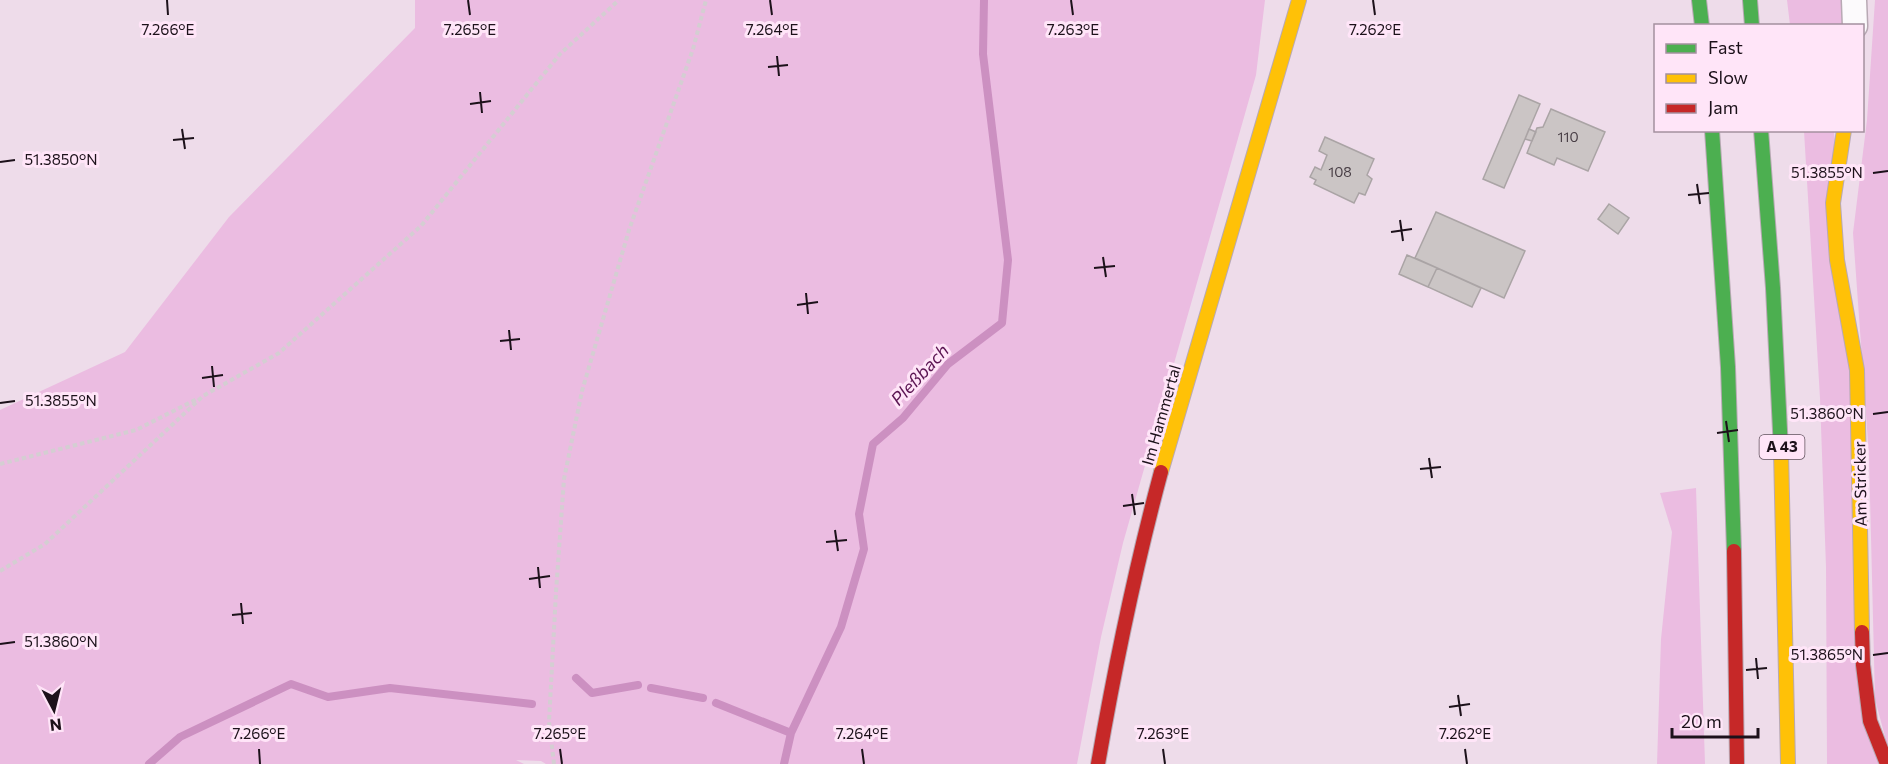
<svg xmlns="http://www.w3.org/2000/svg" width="1888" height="764" font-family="Commissioner,sans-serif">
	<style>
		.green { fill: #ebbce1 }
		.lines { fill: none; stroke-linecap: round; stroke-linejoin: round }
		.stream { stroke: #cc90c1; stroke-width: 8 }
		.building { fill: #cbc5c5; stroke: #aaa4a5; stroke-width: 1.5 }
		.street-casing { stroke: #b8a9b4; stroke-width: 27 }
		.fast-casing { stroke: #b8a9b4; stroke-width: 16 }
		.slow-casing { stroke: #b8a9b4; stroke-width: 16 }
		.jam-casing { stroke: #b8a9b4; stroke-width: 16 }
		.path { stroke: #d4ced2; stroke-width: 4; stroke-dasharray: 4.5 3; stroke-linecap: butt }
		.street { stroke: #fcfafc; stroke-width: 24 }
		.fast { stroke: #4caf50; stroke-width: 14 }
		.slow { stroke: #ffc107; stroke-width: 14 }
		.jam { stroke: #c62828; stroke-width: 14 }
		.ticks { fill: none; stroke: #1c111a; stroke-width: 2 }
		.labels { text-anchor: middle; stroke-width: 6; stroke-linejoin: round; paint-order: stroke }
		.number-label { font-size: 14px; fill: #483e45 }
		.shield { fill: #ffe5f8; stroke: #60515d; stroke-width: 1.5 }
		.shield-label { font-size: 15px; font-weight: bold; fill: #1c111a }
		.street-label { font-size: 16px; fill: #1c111a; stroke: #ffe5f8 }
		.water-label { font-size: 18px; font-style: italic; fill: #5b1452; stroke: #ffe5f8 }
		.ticks-label { font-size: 15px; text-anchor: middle; fill: #1c111a; stroke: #ffe5f8; stroke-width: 6; stroke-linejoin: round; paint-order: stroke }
	</style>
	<rect width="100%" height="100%" fill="#eedcea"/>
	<path class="green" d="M415,0H1265L1256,75L1123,543L1101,637L1077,764H546L541,761L516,760L524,764H0V410L125,352L229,217L415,28Z
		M1787,0H1843L1845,25H1790Z
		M1875,0H1888V748L1875,699L1869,456L1853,233L1867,120Z
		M1804,131H1834L1878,764H1827L1826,567L1820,398Z
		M1696,488L1705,764H1657L1661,639L1672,532L1660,493Z"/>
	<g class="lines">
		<path class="stream" d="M576,678L592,693L638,685
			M651,688L703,698
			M716,703L791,733
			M149,764L180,737L291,684L328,697L390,688L532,704
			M784,764L791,733L841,627L864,549L859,514L873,444L903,418L948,364L1002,323L1008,260L983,54L984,0"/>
	</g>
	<path class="building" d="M1519,95L1540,104L1504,188L1483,179Z
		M1551,109L1605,132L1588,171L1557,158L1554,165L1527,153L1537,128L1543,127Z
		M1529,129L1536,132L1532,141L1525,139Z
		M1325,137L1374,159L1367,175L1372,179L1365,195L1359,193L1354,203L1314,184L1316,180L1310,177L1315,167L1321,170L1327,155L1319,151Z
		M1609,204L1629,218L1618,234L1598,219Z
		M1436,212L1525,251L1504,298L1415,258Z
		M1407,255L1437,268L1428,287L1399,274Z
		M1437,268L1481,288L1472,307L1428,287Z"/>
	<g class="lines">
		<defs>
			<path id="street" d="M1854,0L1855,26"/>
			<path id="fast" d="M1699,0L1702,26
				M1750,0L1752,26
				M1712,130L1728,367L1734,551
				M1761,130L1773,288L1781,451"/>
			<path id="slow" d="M1844,130L1833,203L1837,260L1857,370L1862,632
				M1781,451L1788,764
				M1161,472L1299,0"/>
			<path id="jam" d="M1734,551L1737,764
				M1862,632L1863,665L1870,721L1887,764
				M1098,764C1115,666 1135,569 1161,472"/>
		</defs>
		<use href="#street" class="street-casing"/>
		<use href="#fast" class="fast-casing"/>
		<use href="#slow" class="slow-casing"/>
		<use href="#jam" class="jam-casing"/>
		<path class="path" d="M0,464L136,430L197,399
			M0,571L45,544L203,396L279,353L421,226L560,54L619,0
			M554,764L549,722L556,592L564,479L582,391L629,230L693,49L706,0"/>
		<use href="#street" class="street"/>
		<use href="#fast" class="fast"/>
		<use href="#slow" class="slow"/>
		<use href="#jam" class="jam"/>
	</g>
	<path class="ticks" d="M167,0L168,15M468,0L470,15M770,0L772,15M1071,0L1073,15M1373,0L1375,15M777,56L779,76M768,67L788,65M480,92L482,113M470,104L491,101M182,129L185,149M173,140L194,138M0,162L15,160M1873,173L1888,171M1697,184L1700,204M1688,195L1709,193M1400,220L1403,241M1391,232L1412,229M1103,257L1106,277M1094,268L1115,266M806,293L808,314M797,305L818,302M509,330L511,350M500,341L520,339M212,366L214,387M202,378L223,375M0,403L15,401M1873,414L1888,412M1726,421L1729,442M1717,433L1738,430M1429,458L1432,478M1420,469L1441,467M1132,494L1135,515M1123,506L1144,503M835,530L838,551M826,542L847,540M538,567L540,588M529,579L550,576M241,603L243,624M232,615L252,613M0,644L15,642M1873,655L1888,653M1756,658L1758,679M1746,670L1767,668M1458,695L1461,716M1449,707L1470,704M259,749L260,764M560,749L562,764M862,749L864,764M1163,749L1165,764M1465,749L1467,764"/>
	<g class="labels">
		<g class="number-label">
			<text x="1568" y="142">110</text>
			<text x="1340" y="177">108</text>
		</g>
		<rect class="shield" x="1759.5" y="435" width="45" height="24" rx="4.5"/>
		<g class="shield-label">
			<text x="1782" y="452">A 43</text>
		</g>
		<g class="street-label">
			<text transform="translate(1161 415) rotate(-74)" y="6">Im Hammertal</text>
			<text transform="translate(1860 484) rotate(-91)" y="6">Am Stricker</text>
		</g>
		<g class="water-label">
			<text transform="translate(920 375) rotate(-47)" y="6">Pleßbach</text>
		</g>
	</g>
	<g class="ticks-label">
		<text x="168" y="35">7.266°E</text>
		<text x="470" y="35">7.265°E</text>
		<text x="772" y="35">7.264°E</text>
		<text x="1073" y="35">7.263°E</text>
		<text x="1375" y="35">7.262°E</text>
		<text x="61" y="165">51.3850°N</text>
		<text x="1827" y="178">51.3855°N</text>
		<text x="61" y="406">51.3855°N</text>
		<text x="1827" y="419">51.3860°N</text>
		<text x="61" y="647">51.3860°N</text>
		<text x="1827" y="660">51.3865°N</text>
		<text x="259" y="739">7.266°E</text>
		<text x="560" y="739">7.265°E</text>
		<text x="862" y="739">7.264°E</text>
		<text x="1163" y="739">7.263°E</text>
		<text x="1465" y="739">7.262°E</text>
	</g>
	<rect x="1654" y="24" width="210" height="108" fill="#ffe5f8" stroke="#a4909f" stroke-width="1.5"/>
	<rect x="1666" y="44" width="30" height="9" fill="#4caf50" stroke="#a4909f" stroke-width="1.5"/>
	<text x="1708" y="54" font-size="18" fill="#1c111a">Fast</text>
	<rect x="1666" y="74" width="30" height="9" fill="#ffc107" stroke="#a4909f" stroke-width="1.5"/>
	<text x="1708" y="84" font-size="18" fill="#1c111a">Slow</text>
	<rect x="1666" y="104" width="30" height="9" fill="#c62828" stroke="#a4909f" stroke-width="1.5"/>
	<text x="1708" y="114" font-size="18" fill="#1c111a">Jam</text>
	<g transform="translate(54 710) rotate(173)" stroke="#ffe5f8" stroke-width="4.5" paint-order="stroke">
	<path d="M0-4.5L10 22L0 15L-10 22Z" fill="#1c111a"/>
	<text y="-9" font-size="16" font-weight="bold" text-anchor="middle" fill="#1c111a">N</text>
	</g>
	<path d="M1672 728v9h86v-9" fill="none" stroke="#1c111a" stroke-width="3"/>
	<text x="1681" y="728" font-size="18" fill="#1c111a" stroke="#ffe5f8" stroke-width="4.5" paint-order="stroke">20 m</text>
</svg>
